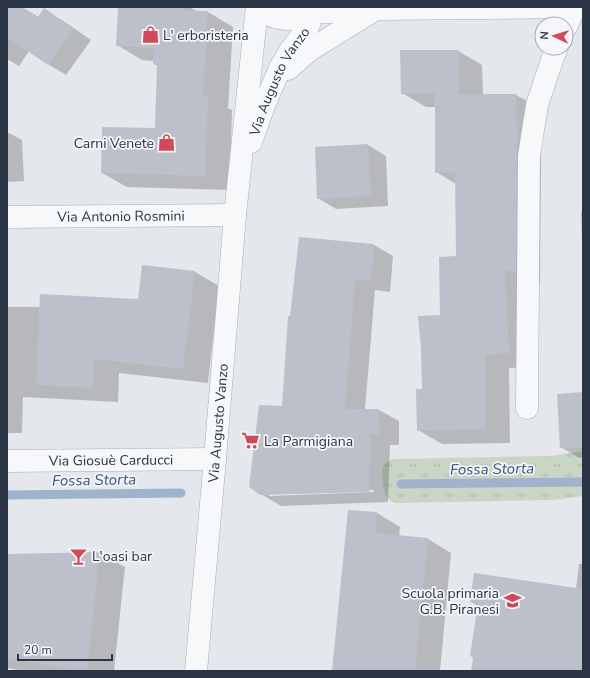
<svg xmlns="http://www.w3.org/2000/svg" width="590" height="678" font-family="'Nunito Sans',sans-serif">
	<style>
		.park { fill: url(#park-tufts) }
		.shadow { fill: #0003; fill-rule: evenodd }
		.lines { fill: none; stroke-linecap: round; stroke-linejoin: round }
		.stream { stroke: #9fb4cc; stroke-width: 9 }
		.building { fill: #bbc0ca }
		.street-casing { stroke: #a9aeb7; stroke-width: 23 }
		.street { stroke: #f7f8fa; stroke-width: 22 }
		.labels { text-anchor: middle; stroke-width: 3.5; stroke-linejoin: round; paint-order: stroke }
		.poi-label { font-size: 14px; fill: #2b3445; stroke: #f4f6f9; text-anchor: start }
		.street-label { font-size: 14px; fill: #2b3445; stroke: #f4f6f9 }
		.water-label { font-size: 15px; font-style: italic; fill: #34527a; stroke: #f4f6f9 }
	</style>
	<defs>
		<pattern id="park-tufts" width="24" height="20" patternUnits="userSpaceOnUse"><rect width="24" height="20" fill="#c9d6c5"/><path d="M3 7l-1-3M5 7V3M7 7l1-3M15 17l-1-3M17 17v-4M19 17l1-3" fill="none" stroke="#adb8ab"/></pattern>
	</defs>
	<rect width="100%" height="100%" fill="#e4e7ec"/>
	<path class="park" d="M583,451V496L554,500L396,503C386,500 384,493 383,483C382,472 380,463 393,459L551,456Z"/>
	<path class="shadow" d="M21,7L39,17L44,10L62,20L91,40L66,75L48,64L29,51L19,66L7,59V8Z
		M119,7H190L197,12H208L233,27L228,108L232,110L230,190L127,187L102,173L156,129L158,66L154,64V61L142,60L117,45Z
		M458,51L482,65L483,95H516L540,108L541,168L540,284H528L533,367L509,368L510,443L442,444L418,430L441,316L457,257L456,184L436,172V107H426L402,93Z
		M7,132L22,140L24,181L7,182Z
		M368,145L386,156L388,206L336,209L318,198Z
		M581,212H583V263Z
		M300,238L374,245L393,256L390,292L375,290L365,410H379L399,421V445H390L388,502L281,506L261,494L283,407L291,317ZM374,490V492L269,496V494Z
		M195,272L219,286L208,383L119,373L118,402L23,397L22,433H7V307H41L139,300Z
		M583,393V457L579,458L561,447Z
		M377,513L400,527L399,536L428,539L451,553L440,671H333Z
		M100,553L125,567L114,671H23L7,668V555Z
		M579,564H583V671H472L474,658L471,656L478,606L471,602L576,589Z"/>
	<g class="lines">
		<path class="stream" d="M401,484L583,482
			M7,495L181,493"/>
	</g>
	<path class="building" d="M7,7H22L38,17L44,8L74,29L48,65L7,37Z
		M118,7H183V10L208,11L203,95H208L205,176L101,173L102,127L155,128L157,65L153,64L154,48L116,46Z
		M400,50H459V94H516L517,153L516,271H505L509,353L485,355L486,429L417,431L416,389H422L421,349L418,316L440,315L439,257L456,256L455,172L435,173V93L401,94Z
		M368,144L371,196L317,199L315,147Z
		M299,237L374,244L371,281L355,280L345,409H379L380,434H371L369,492L260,495L249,487L259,405L282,406L288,316H290Z
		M142,265L195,271L183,369L94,359L93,388L36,385L40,294L138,299Z
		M583,392V447L560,448L557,394Z
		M348,510L377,512L375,533L428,538L415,671H332Z
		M100,552L87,671L7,659V554Z
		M474,573L583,589V671H471L473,657L470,656L478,604L470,602Z"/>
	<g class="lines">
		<defs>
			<g id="street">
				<path d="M258,7C261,9 265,12 268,14C285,23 305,19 318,7"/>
				<path d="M566,27L575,7"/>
				<path d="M288,69L310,50L373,11"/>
				<path id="s1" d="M251,142L265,103L280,68L290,51L309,25L312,12H331L377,9L583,7"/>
				<path id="s2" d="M7,217L235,215"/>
				<path d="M527,408L529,156L537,105L552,60L557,48"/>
				<path id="s3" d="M7,461L215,459"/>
				<path id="s4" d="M196,671L215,459L235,215L257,7"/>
			</g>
		</defs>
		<use href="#street" class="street-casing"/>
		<use href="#street" class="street"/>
	</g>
	<defs>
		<symbol id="shop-bare" viewBox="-9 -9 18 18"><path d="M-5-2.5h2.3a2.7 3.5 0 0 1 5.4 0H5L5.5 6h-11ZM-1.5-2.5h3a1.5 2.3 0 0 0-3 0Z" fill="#d1495b" stroke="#f4f6f9" stroke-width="2.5" paint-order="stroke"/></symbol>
		<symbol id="supermarket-bare" viewBox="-9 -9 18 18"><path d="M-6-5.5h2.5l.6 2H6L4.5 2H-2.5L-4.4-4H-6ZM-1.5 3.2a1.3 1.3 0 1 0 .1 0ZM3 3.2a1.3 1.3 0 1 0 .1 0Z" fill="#d1495b" stroke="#f4f6f9" stroke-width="2.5" paint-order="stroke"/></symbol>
		<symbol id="bar-bare" viewBox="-9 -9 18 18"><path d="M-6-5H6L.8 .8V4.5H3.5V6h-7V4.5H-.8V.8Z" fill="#d1495b" stroke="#f4f6f9" stroke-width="2.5" paint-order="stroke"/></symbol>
		<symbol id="school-bare" viewBox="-9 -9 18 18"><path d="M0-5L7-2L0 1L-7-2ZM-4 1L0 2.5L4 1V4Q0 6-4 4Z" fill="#d1495b" stroke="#f4f6f9" stroke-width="2.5" paint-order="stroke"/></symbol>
	</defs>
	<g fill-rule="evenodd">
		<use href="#shop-bare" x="138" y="22" width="25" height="25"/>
		<use href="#shop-bare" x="154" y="130" width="25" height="25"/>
		<use href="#supermarket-bare" x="238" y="428" width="25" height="25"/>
		<use href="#bar-bare" x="66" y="544" width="25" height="25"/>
		<use href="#school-bare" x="500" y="588" width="25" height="25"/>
	</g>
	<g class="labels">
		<g class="poi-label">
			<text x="163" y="40">L' erboristeria</text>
			<text x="154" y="148" text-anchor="end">Carni Venete</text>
			<text x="264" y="446">La Parmigiana</text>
			<text x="92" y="561">L'oasi bar</text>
			<text x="499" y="598" text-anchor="end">Scuola primaria<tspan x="499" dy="16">G.B. Piranesi</tspan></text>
		</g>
		<g class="street-label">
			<text dy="5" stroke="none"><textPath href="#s1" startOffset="67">Via Augusto Vanzo</textPath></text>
			<text dy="5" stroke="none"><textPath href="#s2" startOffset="114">Via Antonio Rosmini</textPath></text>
			<text dy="5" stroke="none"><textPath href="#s4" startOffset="249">Via Augusto Vanzo</textPath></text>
			<text dy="5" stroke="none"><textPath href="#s3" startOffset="104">Via Giosuè Carducci</textPath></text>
		</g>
		<g class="water-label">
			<text transform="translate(492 469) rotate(-1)" y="5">Fossa Storta</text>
			<text transform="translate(94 480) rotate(-1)" y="5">Fossa Storta</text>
		</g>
	</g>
	<rect width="590" height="678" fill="none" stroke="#2b3445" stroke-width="16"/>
	<g transform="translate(554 36) rotate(274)"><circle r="19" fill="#f4f6f9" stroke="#a4a8b1"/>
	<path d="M0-3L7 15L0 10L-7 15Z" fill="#d1495b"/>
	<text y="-6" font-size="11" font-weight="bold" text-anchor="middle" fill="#2b3445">N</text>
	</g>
	<path d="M18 654v6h94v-6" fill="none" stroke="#2b3445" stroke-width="2"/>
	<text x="24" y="654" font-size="12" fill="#2b3445" stroke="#f4f6f9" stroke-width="3" paint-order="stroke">20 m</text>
</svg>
